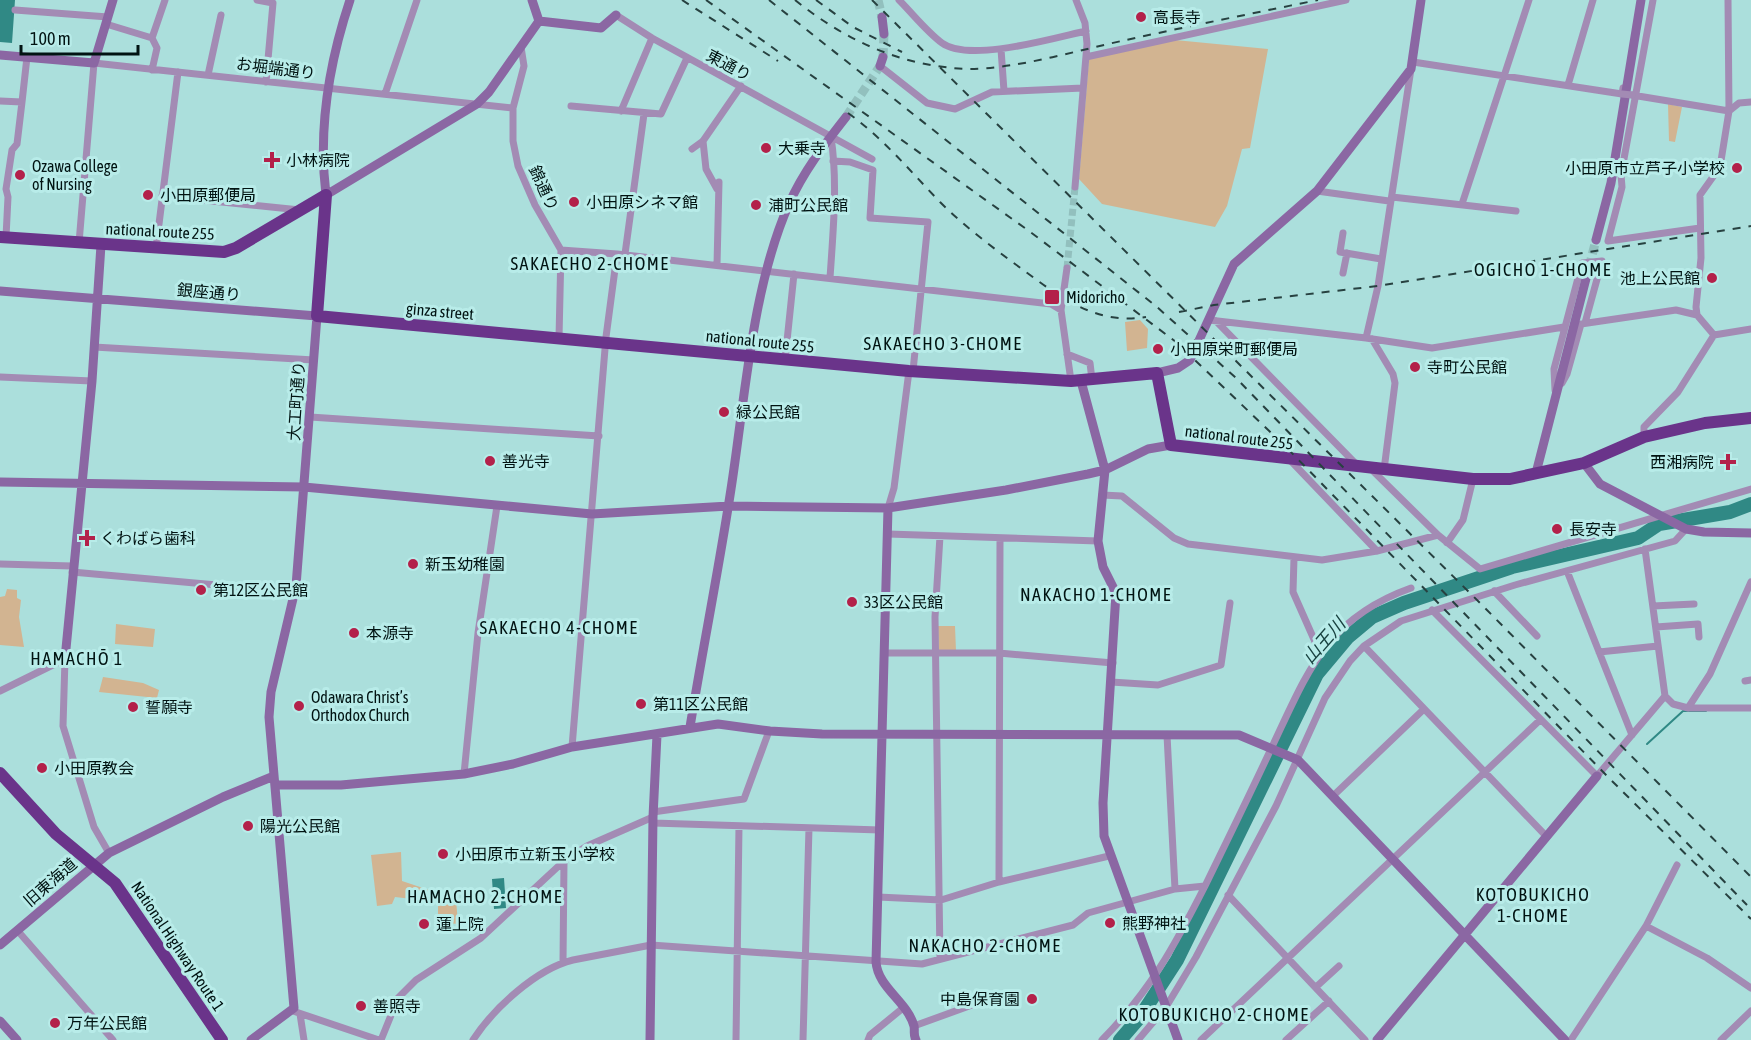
<svg xmlns="http://www.w3.org/2000/svg" width="1751" height="1040" font-family="'Asap Condensed','Noto Sans JP',sans-serif">
	<style>
		.green { fill: #d2b491 }
		.water { fill: #308985 }
		.lines { fill: none; stroke-linecap: round; stroke-linejoin: round }
		.stream { stroke: #308985; stroke-width: 2 }
		.river { stroke: #308985; stroke-width: 14 }
		.street-tunnel { stroke: #92c0be; stroke-width: 7; stroke-dasharray: 7 3.5; stroke-linecap: butt }
		.secondary-tunnel { stroke: #92c0be; stroke-width: 9; stroke-dasharray: 9 4.5; stroke-linecap: butt }
		.street { stroke: #a38bb4; stroke-width: 7 }
		.secondary { stroke: #8b67a3; stroke-width: 9 }
		.highway { stroke: #6a348a; stroke-width: 12 }
		.rail { stroke: #274140; stroke-width: 2; stroke-dasharray: 8 8; stroke-linecap: butt }
		.street-bridge { stroke: #a38bb4; stroke-width: 7 }
		.poi-dot { fill: #b3214a; stroke: #b8ece9; stroke-width: 2 }
		.labels { text-anchor: middle; stroke-width: 6; stroke-linejoin: round; paint-order: stroke }
		.poi-label { font-size: 16px; fill: #011312; stroke: #b8ece9; text-anchor: start }
		.street-label { font-size: 16px; fill: #011312; stroke: #b8ece9 }
		.neighbourhood-label { font-size: 18px; letter-spacing: 1.5px; fill: #011312; stroke: #b8ece9 }
		.water-label { font-size: 18px; font-style: italic; fill: #18413f; stroke: #b8ece9 }
	</style>
	<rect width="100%" height="100%" fill="#abdfdc"/>
	<path class="green" d="M1175,40L1268,49L1250,148L1242,149L1227,206L1215,227L1102,204L1079,179L1089,59Z
		M1668,104L1682,107L1675,142L1669,141Z
		M1140,320L1148,329L1147,348L1127,351L1125,322Z
		M7,589L17,590V598L21,600L19,617L24,647L0,645V597L5,596Z
		M116,624L155,629L153,647L115,644Z
		M938,626H955L956,651H939Z
		M103,677L143,683L159,690L157,698L99,692Z
		M401,852L402,881L456,899L458,924L448,923L446,916H438V902L395,897L392,904L377,906L371,855Z"/>
	<path class="water" d="M0,0H15L12,43L0,42Z
		M504,878L506,908L494,909L492,879Z"/>
	<g class="lines">
		<path class="stream" d="M1647,744L1683,711H1706"/>
		<path class="river" d="M1120,1040L1140,1017L1177,960L1317,674L1348,637L1372,617L1404,603L1512,567L1638,538L1659,524L1730,512L1751,504"/>
		<path class="street-tunnel" d="M1067,268L1075,187"/>
		<path class="secondary-tunnel" d="M878,0L882,17
			M883,57L884,34
			M846,117L880,66
			M1589,267L1596,240"/>
		<path class="street" d="M257,0L273,3L266,82
			M899,0C913,14 926,31 942,43C969,63 1054,38 1086,31
			M1653,0L1621,175L1622,187L1608,241L1700,228
			M15,10L108,17
			M616,15L652,38L872,159
			M106,24L152,38L165,0
			M521,47L524,66L513,108V141L518,166L535,205L561,250L559,338
			M1001,49L1004,91
			M1086,57L1346,0
			M1413,62L1622,94L1623,88
			M880,66L927,103L955,109L992,92L1083,88
			M152,70L157,48L152,38
			M208,75L221,15
			M1568,85L1593,0
			M385,94L417,0
			M1632,95L1729,111L1739,103L1751,102
			M0,101L22,102L17,144L12,150L6,189L8,197L6,237
			M22,102L27,57
			M571,106L661,114L687,58
			M621,111L652,38
			M703,141L706,169L717,189
			M692,149L703,141L741,86
			M833,161L850,162L873,170L870,218L928,222L913,371
			M1075,187L1087,44L1085,23L1076,0
			M1317,191L1389,201
			M162,196L300,210
			M1392,197L1516,211
			M1462,204L1529,0
			M1343,233L1340,252L1381,259
			M79,243L94,63L513,108
			M156,248L178,72
			M561,250L617,254
			M625,254L644,114
			M717,265L719,182
			M1067,268L1061,310L1071,381
			M1343,273L1347,253
			M830,278C833,232 838,183 831,137
			M1209,320L1366,338L1432,348L1564,327
			M1216,321L1357,465
			M1714,335L1751,329
			M1366,338L1378,286L1411,69
			M1372,339L1393,374L1395,383L1384,470
			M94,347L314,360
			M1067,354L1090,363L1092,380
			M785,360L794,274
			M0,377L92,381
			M1562,383L1567,374L1581,324L1676,310L1697,315
			M1555,390L1554,369L1582,263L1602,261L1585,323
			M310,417L599,436
			M1644,437V427L1678,392L1714,335L1697,315L1696,307L1701,258L1700,195L1720,167L1729,111L1728,0
			M1290,460L1377,551
			M1371,469L1438,535L1480,569L1751,489
			M1102,495L1122,496L1174,538L1188,544L1322,560L1377,551L1438,535
			M888,508L894,488L909,371
			M888,534L1098,541
			M1447,543L1463,520L1473,479
			M1294,558L1293,592L1320,653
			M0,564L72,566
			M1567,571L1632,735
			M72,572L295,592
			M1494,591L1537,636
			M1653,606L1694,604
			M1432,610L1597,776L1665,696L1645,549
			M1656,627L1698,624L1699,637
			M1364,646L1547,837
			M1599,652L1658,646
			M884,653H999L1113,663
			M1745,681L1751,680
			M1111,682L1158,685L1221,665L1230,603
			M0,691L65,659L63,726L94,827L109,853
			M1665,696L1673,704L1688,708H1751
			M1688,708L1710,674L1751,582
			M1167,735L1175,889
			M572,747L606,337L617,254L1051,304L1061,310
			M464,774L478,633L497,506
			M1333,796L1424,709
			M653,812L744,799L769,731
			M653,823L880,830
			M999,882L1000,539
			M1228,895L1365,1040
			M878,897L941,900L999,882L1109,856
			M1646,926L1707,958L1751,988
			M17,930L113,1040
			M940,958L935,617L940,536
			M563,962L564,861
			M1316,987L1339,966
			M293,1011L379,1040
			M300,1014L304,1040
			M914,1026L983,1001
			M381,1040L398,998L416,980L481,938L564,861L587,846L653,817
			M473,1040C493,1009 536,969 573,960L651,945L922,964L1073,925L1088,913L1175,889L1205,886C1227,841 1249,796 1270,751C1307,674 1324,619 1411,588
			M736,1040L739,826
			M803,1040L809,828
			M868,1040L870,1035L903,1008
			M1102,1040C1150,991 1174,947 1205,886
			M1138,1040L1166,1007L1196,957L1276,806L1325,698L1350,661L1364,646L1401,621L1515,585L1675,541L1686,529
			M1201,1040L1540,720
			M1286,1040L1329,1001
			M1571,1040L1646,926L1677,865
			M1721,1040L1751,1011"/>
		<path class="secondary" d="M532,0L539,21
			M882,17L884,34
			M539,21L601,28L616,15
			M0,55L94,63L113,0
			M880,66L883,57
			M326,195L477,104L489,92L539,21
			M326,195C318,130 329,63 350,0
			M1596,240L1611,183L1641,0
			M0,291L317,316L296,586L271,692L269,717L294,1008L251,1040
			M1157,373L1178,368L1190,360L1234,264L1317,191L1411,69L1421,0
			M1081,381L1105,470L1098,541L1103,567L1116,593L1103,803L1104,836L1178,1040
			M1584,463L1600,484L1686,529L1704,532L1751,533
			M1536,473L1589,267
			M0,482L304,487L592,514L729,506L888,508L1006,490L1088,474L1105,470L1148,449L1171,445
			M888,508L876,962C878,988 907,1001 914,1026C915,1031 913,1035 916,1040
			M65,659L92,381L101,245
			M690,727C703,647 719,568 731,489C745,399 752,287 789,204C803,172 824,145 846,117
			M275,785H341L464,774L513,764L572,747L718,724L770,731L822,734L1239,735L1298,760L1565,1040
			M0,945L109,853L223,797L274,776
			M0,1021L17,1040
			M650,1040L653,817L657,735
			M1377,1040L1597,776"/>
		<path class="highway" d="M326,195L317,316L909,371L1071,381L1157,373L1171,445L1473,479H1510L1584,463L1644,437L1705,423L1751,418
			M0,237L224,252L236,248L326,195
			M0,773L56,834L115,883L222,1040"/>
		<path class="rail" d="M682,0L778,61
			M706,0L1029,231L1176,342L1285,446L1610,779L1751,919
			M769,0L1157,307L1236,378L1747,905
			M795,0C846,41 903,67 969,69C1016,69 1079,50 1126,40C1190,26 1254,13 1318,0
			M816,0L853,27L902,52
			M872,0L1482,605L1751,877
			M848,113C884,139 910,171 940,202C966,228 996,250 1026,272C1062,299 1098,325 1146,317
			M1179,312L1214,305L1378,286L1751,226"/>
		<path class="street-bridge" d="M1622,94L1632,95"/>
	</g>
	<g class="poi-dot">
		<circle cx="1141" cy="17" r="6"/>
		<circle cx="766" cy="148" r="6"/>
		<path d="M269 151h6v6h6v6h-6v6h-6v-6h-6v-6h6z"/>
		<circle cx="1737" cy="168" r="6"/>
		<circle cx="20" cy="175" r="6"/>
		<circle cx="148" cy="195" r="6"/>
		<circle cx="574" cy="202" r="6"/>
		<circle cx="756" cy="205" r="6"/>
		<circle cx="1712" cy="278" r="6"/>
		<rect x="1044" y="289" width="16" height="16" rx="3"/>
		<circle cx="1158" cy="349" r="6"/>
		<circle cx="1415" cy="367" r="6"/>
		<circle cx="724" cy="412" r="6"/>
		<circle cx="490" cy="461" r="6"/>
		<path d="M1725 453h6v6h6v6h-6v6h-6v-6h-6v-6h6z"/>
		<circle cx="1557" cy="529" r="6"/>
		<path d="M84 529h6v6h6v6h-6v6h-6v-6h-6v-6h6z"/>
		<circle cx="413" cy="564" r="6"/>
		<circle cx="201" cy="590" r="6"/>
		<circle cx="852" cy="602" r="6"/>
		<circle cx="354" cy="633" r="6"/>
		<circle cx="641" cy="704" r="6"/>
		<circle cx="299" cy="706" r="6"/>
		<circle cx="133" cy="707" r="6"/>
		<circle cx="42" cy="768" r="6"/>
		<circle cx="248" cy="826" r="6"/>
		<circle cx="443" cy="854" r="6"/>
		<circle cx="1110" cy="923" r="6"/>
		<circle cx="424" cy="924" r="6"/>
		<circle cx="1032" cy="999" r="6"/>
		<circle cx="361" cy="1006" r="6"/>
		<circle cx="55" cy="1023" r="6"/>
	</g>
	<g class="labels">
		<g class="poi-label">
			<text x="1153" y="23">高長寺</text>
			<text x="778" y="154">大乗寺</text>
			<text x="286" y="166">小林病院</text>
			<text x="32" y="172">Ozawa College<tspan x="32" dy="18">of Nursing</tspan></text>
			<text x="1725" y="174" text-anchor="end">小田原市立芦子小学校</text>
			<text x="160" y="201">小田原郵便局</text>
			<text x="586" y="208">小田原シネマ館</text>
			<text x="768" y="211">浦町公民館</text>
			<text x="1700" y="284" text-anchor="end">池上公民館</text>
			<text x="1066" y="303">Midoricho</text>
			<text x="1170" y="355">小田原栄町郵便局</text>
			<text x="1427" y="373">寺町公民館</text>
			<text x="736" y="418">緑公民館</text>
			<text x="502" y="467">善光寺</text>
			<text x="1714" y="468" text-anchor="end">西湘病院</text>
			<text x="1569" y="535">長安寺</text>
			<text x="100" y="544">くわばら歯科</text>
			<text x="425" y="570">新玉幼稚園</text>
			<text x="213" y="596">第12区公民館</text>
			<text x="864" y="608">33区公民館</text>
			<text x="366" y="639">本源寺</text>
			<text x="311" y="703">Odawara Christ’s<tspan x="311" dy="18">Orthodox Church</tspan></text>
			<text x="653" y="710">第11区公民館</text>
			<text x="145" y="713">誓願寺</text>
			<text x="54" y="774">小田原教会</text>
			<text x="260" y="832">陽光公民館</text>
			<text x="455" y="860">小田原市立新玉小学校</text>
			<text x="1122" y="929">熊野神社</text>
			<text x="436" y="930">蓮上院</text>
			<text x="1020" y="1005" text-anchor="end">中島保育園</text>
			<text x="373" y="1012">善照寺</text>
			<text x="67" y="1029">万年公民館</text>
		</g>
		<g class="street-label">
			<text transform="translate(729 65) rotate(28)" y="6">東通り</text>
			<text transform="translate(276 68) rotate(7)" y="6">お堀端通り</text>
			<text transform="translate(544 188) rotate(65)" y="6">錦通り</text>
			<text transform="translate(160 231) rotate(3)" y="6">national route 255</text>
			<text transform="translate(209 292) rotate(5)" y="6">銀座通り</text>
			<text transform="translate(440 311) rotate(5)" y="6">ginza street</text>
			<text transform="translate(760 341) rotate(6)" y="6">national route 255</text>
			<text transform="translate(296 401) rotate(-86)" y="6">大工町通り</text>
			<text transform="translate(1239 437) rotate(7)" y="6">national route 255</text>
			<text transform="translate(50 882) rotate(-41)" y="6">旧東海道</text>
			<text transform="translate(178 946) rotate(56)" y="6">National Highway Route 1</text>
		</g>
		<g class="neighbourhood-label">
			<text x="590" y="270">SAKAECHO 2-CHOME</text>
			<text x="1543" y="276">OGICHO 1-CHOME</text>
			<text x="943" y="350">SAKAECHO 3-CHOME</text>
			<text x="1096" y="601">NAKACHO 1-CHOME</text>
			<text x="559" y="634">SAKAECHO 4-CHOME</text>
			<text x="77" y="665">HAMACHŌ 1</text>
			<text x="1533" y="901">KOTOBUKICHO<tspan x="1533" dy="21">1-CHOME</tspan></text>
			<text x="485" y="903">HAMACHO 2-CHOME</text>
			<text x="985" y="952">NAKACHO 2-CHOME</text>
			<text x="1214" y="1021">KOTOBUKICHO 2-CHOME</text>
		</g>
		<g class="water-label">
			<text transform="translate(1324 641) rotate(-49)" y="6">山王川</text>
		</g>
	</g>
	<path d="M21 45v9h117v-9" fill="none" stroke="#011312" stroke-width="3"/>
	<text x="30" y="45" font-size="18" fill="#011312" stroke="#b8ece9" stroke-width="4.5" paint-order="stroke">100 m</text>
</svg>
